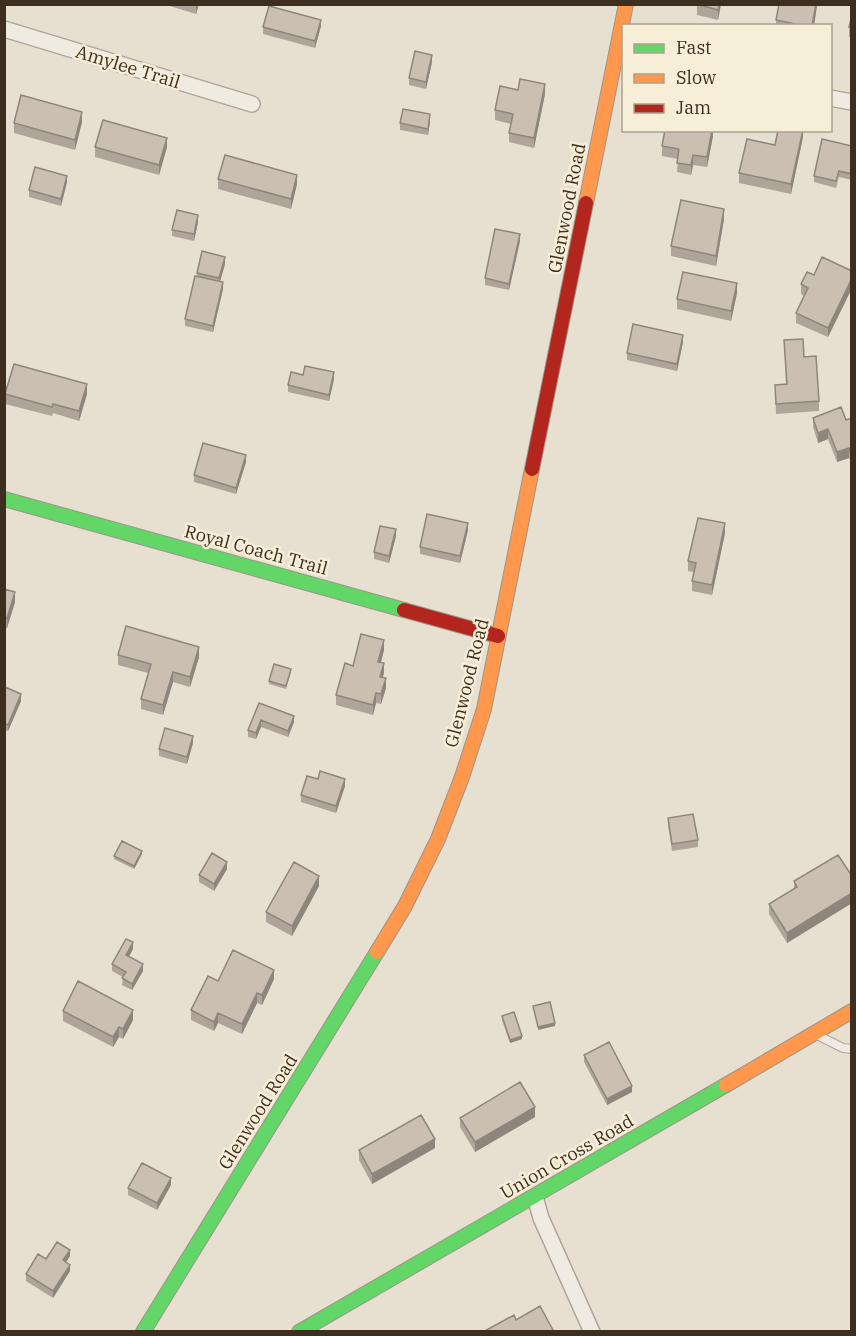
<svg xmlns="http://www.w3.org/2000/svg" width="856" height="1336" font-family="'IBM Plex Serif',serif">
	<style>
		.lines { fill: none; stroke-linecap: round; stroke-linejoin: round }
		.lane-casing { stroke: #ada599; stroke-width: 10 }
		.street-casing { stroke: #ada599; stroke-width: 18 }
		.fast-casing { stroke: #9c958a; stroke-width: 16 }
		.slow-casing { stroke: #9c958a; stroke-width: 16 }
		.jam-casing { stroke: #9c958a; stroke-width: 16 }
		.lane { stroke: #efebe3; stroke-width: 8 }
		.street { stroke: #efebe3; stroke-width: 15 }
		.fast { stroke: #63d668; stroke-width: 14 }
		.slow { stroke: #ff974d; stroke-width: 14 }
		.jam { stroke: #b3261e; stroke-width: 14 }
		.wall { fill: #afa499 }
		.shaded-wall { fill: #8e867d }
		.building { fill: #cbbfb2; stroke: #8e867d; stroke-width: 1.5 }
		.labels { text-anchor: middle; stroke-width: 5; stroke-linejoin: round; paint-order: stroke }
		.street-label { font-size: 18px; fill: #3d2e20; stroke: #f7eed8 }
	</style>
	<rect width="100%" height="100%" fill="#e7e0d1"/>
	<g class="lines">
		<defs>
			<path id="lane" d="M817,1035L843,1048L852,1049"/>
			<path id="street" d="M4,29L252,104
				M830,98L852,102
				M535,1197L541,1218L592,1332"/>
			<path id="fast" d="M4,499L404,610
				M143,1332L377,952
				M299,1332L726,1085"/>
			<path id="slow" d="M586,203L626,4
				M377,952L405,906L438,839L462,777L484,709L532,469
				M726,1085L852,1011"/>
			<path id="jam" d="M532,469L586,203
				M404,610L498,636"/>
		</defs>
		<use href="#lane" class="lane-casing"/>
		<use href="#street" class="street-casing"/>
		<use href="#fast" class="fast-casing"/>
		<use href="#slow" class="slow-casing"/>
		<use href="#jam" class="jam-casing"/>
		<use href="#lane" class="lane"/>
		<use href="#street" class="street"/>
		<use href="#fast" class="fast"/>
		<use href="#slow" class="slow"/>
		<use href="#jam" class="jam"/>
	</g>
	<path class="wall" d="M163,4H199L196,14Z
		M697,4H721L718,20L697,15Z
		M817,4L814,26H776V20Z
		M852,15V37H849V27Z
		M321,26L315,48L263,34V27Z
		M432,62L426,89L409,85V78Z
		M518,90L545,94L534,148L509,142V133L511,124L495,120V110Z
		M430,121L428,135L400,130V123Z
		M82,122L75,150L14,133V123Z
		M713,130V136L707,167L693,165L691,175L677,172L678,159L662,156V146Z
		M803,130V137L791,194L739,183V173L775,145Z
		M852,146V180L839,177L836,188L814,182V176Z
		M95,147H167L159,175L95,157Z
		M218,179L297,184L291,209L218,189Z
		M67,182L61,206L29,197V190Z
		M724,219L716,266L671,256V246Z
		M198,222L194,241L172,236V230Z
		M520,241L509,290L485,285V278Z
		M225,264L220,281L223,289L213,332L185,326V319L197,276V273Z
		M852,271V288L828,337L796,323V313L804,296L801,294V284L814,275Z
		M737,293L731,321L677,309V299Z
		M784,340L804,357L819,401V411L776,414L775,385L786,384Z
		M683,342L677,371L627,360V353Z
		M303,375L334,379L329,401L288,392V385Z
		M5,394H87L79,421L53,413L52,416L5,404Z
		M813,418L846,420L852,418V466L849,458L837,462L828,439L818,443L813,427Z
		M246,462L236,494L194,482V475Z
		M468,530L460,563L420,554V547Z
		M725,533L712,595L692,591V581L694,572L688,571V561Z
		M396,536L389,563L374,559V552Z
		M4,589L15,602L7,628H4Z
		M384,650L381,663L384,673L383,677L386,688L381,704L376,703L373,715L336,705V695L353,666Z
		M118,655L199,657L190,687L173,682L163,715L141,709V699L148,673L118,665Z
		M291,672L286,689L269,684V681Z
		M5,687L21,701L8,731L4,730Z
		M259,703L294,722L288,737L261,727L256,739L248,737V730Z
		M193,743L187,764L159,756V749Z
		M318,779L345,786L336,813L301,802V795Z
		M668,818L698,840V847L672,851L668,825Z
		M142,854L134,869L114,859V856Z
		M227,869L214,891L199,882V875Z
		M852,876V903L787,943L769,914V904L794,889V881Z
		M319,886L292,936L266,922V912Z
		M133,949L129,956L143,971L132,990L122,985L123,977L112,971V964Z
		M274,979L262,1005L257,1003L242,1034L218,1023L214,1031L191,1020V1010L218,981Z
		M63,1011L133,1020L123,1039L119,1037L113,1047L63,1021Z
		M502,1016L522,1039L510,1043L502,1020Z
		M584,1055L632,1092L607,1105L584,1062Z
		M535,1117L475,1152L460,1127V1118Z
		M435,1148L372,1184L359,1160V1150Z
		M171,1185L157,1210L128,1195V1188Z
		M70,1256L66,1262L70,1271L53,1298L26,1281V1274L46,1259Z"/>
	<path class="shaded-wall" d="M196,4H199L196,14Z
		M719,4H721L718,20V10Z
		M816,4H817V6L814,26H812Z
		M321,20V26L315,48V41Z
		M432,55V62L426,89V82Z
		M545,84V94L534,148V138Z
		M82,112V122L75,150V140Z
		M430,114V121L428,135V129Z
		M712,130H713V136L707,167V157Z
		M803,130V137L791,194V184Z
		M167,138V147L159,175V165Z
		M693,155V165L691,175V165Z
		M297,175V184L291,209V199Z
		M67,176V182L61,206V199Z
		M724,209V219L716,266V256Z
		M198,215V222L194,241V234Z
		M520,234V241L509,290V284Z
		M225,257V264L219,285V278Z
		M852,278V288L828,337V328Z
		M223,282V289L213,332V326Z
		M737,283V293L731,321V311Z
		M683,335V342L677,371V364Z
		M334,372V379L329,401V395Z
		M87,384V394L79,421V411Z
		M828,429V439L818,443V433Z
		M849,448V458L837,462V452Z
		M246,455V462L236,494V488Z
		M468,523V530L460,563V556Z
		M725,523V533L712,595V585Z
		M396,529V536L389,563V556Z
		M15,592V602L7,628V618Z
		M384,640V650L378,672V662Z
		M199,647V657L190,687V677Z
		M384,663V673L380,686V677Z
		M173,672V682L163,715V705Z
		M386,678V688L381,704V694Z
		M376,693V703L373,715V705Z
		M21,694V701L8,731V725Z
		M294,716V722L288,737V731Z
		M261,720V727L256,739V733Z
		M193,736V743L187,764V757Z
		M345,779V786L336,813V806Z
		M142,851V854L134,869V866Z
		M227,862V869L214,891V884Z
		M319,876V886L292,936V926Z
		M852,893V903L787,943V933Z
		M133,942V949L126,962V955Z
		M143,964V971L132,990V984Z
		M274,970V979L262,1005V995Z
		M257,993V1003L242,1034V1024Z
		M133,1010V1020L123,1039V1029Z
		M218,1013V1023L214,1031V1022Z
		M555,1023V1026L538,1030V1027Z
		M119,1027V1037L113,1047V1037Z
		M522,1036V1039L510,1043V1040Z
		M632,1086V1092L607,1105V1099Z
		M535,1107V1117L475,1152V1142Z
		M435,1139V1148L372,1184V1174Z
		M171,1178V1185L157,1210V1203Z
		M70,1250V1256L63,1267V1260Z
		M70,1265V1271L53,1298V1291Z"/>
	<path class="building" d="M697,4H719L718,10Z
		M779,4H816L812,26H805L776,20Z
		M269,6L321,20L315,41L263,27Z
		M852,15V27H849Z
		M415,51L432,55L426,82L409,78Z
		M520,79L545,84L534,138L509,133L513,114L495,110L500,86L518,90Z
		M21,95L82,112L75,140L14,123Z
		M403,109L430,114L428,129L400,123Z
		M103,120L167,138L159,165L95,147Z
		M665,130H712L707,157L693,155L691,165L677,163L679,149L662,146Z
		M778,130H803L791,184L739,173L747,139L775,145Z
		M822,139L852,146V174L839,171L836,181L814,176Z
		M225,155L297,175L291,199L218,179Z
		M35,167L67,176L61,199L29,190Z
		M681,200L724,209L716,256L671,246Z
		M177,210L198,215L194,234L172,230Z
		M495,229L520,234L509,284L485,278Z
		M202,251L225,257L219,278L197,273Z
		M822,257L852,271V278L828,328L796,313L808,288L801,284L807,272L814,275Z
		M683,272L737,283L731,311L677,299Z
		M195,276L223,282L213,326L185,319Z
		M633,324L683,335L677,364L627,353Z
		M803,339L804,357L816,356L819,401L776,404L775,385L787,384L784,340Z
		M14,364L87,384L79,411L53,404L52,407L5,394Z
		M305,366L334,372L329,395L288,385L291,372L303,375Z
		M841,407L846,420L852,418V456L849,448L837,452L828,429L818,433L813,418Z
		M203,443L246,455L236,488L194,475Z
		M427,514L468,523L460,556L420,547Z
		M698,518L725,523L712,585L692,581L696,563L688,561Z
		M380,526L396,529L389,556L374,552Z
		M4,589L15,592L7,618H4Z
		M126,626L199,647L190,677L173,672L163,705L141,699L151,664L118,655Z
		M361,634L384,640L378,662L384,663L380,677L386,678L381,694L376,693L373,705L336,695L345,663L353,666Z
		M274,664L291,669L286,686L269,681Z
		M5,687L21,694L8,725L4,723Z
		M259,703L294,716L288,731L261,720L256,733L248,730Z
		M165,728L193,736L187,757L159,749Z
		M320,771L345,779L336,806L301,795L307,776L318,779Z
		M693,814L698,840L672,844L668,818Z
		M122,841L142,851L134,866L114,856Z
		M212,853L227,862L214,884L199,875Z
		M838,855L852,876V893L787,933L769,904L797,887L794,881Z
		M294,862L319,876L292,926L266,912Z
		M126,939L133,942L126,955L143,964L132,984L122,978L126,972L112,964Z
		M233,950L274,970L262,995L257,993L242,1024L218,1013L214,1022L191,1010L208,976L218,981Z
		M78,981L133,1010L123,1029L119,1027L113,1037L63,1011Z
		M550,1002L555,1023L538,1027L533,1006Z
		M514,1012L522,1036L510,1040L502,1016Z
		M609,1042L632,1086L607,1099L584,1055Z
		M520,1082L535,1107L475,1142L460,1118Z
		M421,1115L435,1139L372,1174L359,1150Z
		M142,1163L171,1178L157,1203L128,1188Z
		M57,1242L70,1250L63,1260L70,1265L53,1291L26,1274L38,1254L46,1259Z
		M540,1306L553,1330L551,1332H483L514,1315L516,1320Z"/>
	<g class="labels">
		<g class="street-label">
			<text transform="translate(128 67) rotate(17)" y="6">Amylee Trail</text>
			<text transform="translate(567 208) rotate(-79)" y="6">Glenwood Road</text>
			<text transform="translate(256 550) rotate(15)" y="6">Royal Coach Trail</text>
			<text transform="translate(467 683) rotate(-76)" y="6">Glenwood Road</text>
			<text transform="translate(258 1112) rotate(-58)" y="6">Glenwood Road</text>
			<text transform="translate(567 1157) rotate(-30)" y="6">Union Cross Road</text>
		</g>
	</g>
	<rect width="856" height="1336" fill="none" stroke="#3d2e20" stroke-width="12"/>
	<rect x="622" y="24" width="210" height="108" fill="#f7eed8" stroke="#ada18e" stroke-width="1.5"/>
	<rect x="634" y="44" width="30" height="9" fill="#63d668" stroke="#ada18e" stroke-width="1.5"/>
	<text x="676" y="54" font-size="18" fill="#3d2e20">Fast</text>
	<rect x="634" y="74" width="30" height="9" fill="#ff974d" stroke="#ada18e" stroke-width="1.5"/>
	<text x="676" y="84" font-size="18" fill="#3d2e20">Slow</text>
	<rect x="634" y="104" width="30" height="9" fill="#b3261e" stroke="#ada18e" stroke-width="1.5"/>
	<text x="676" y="114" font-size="18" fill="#3d2e20">Jam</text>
</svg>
